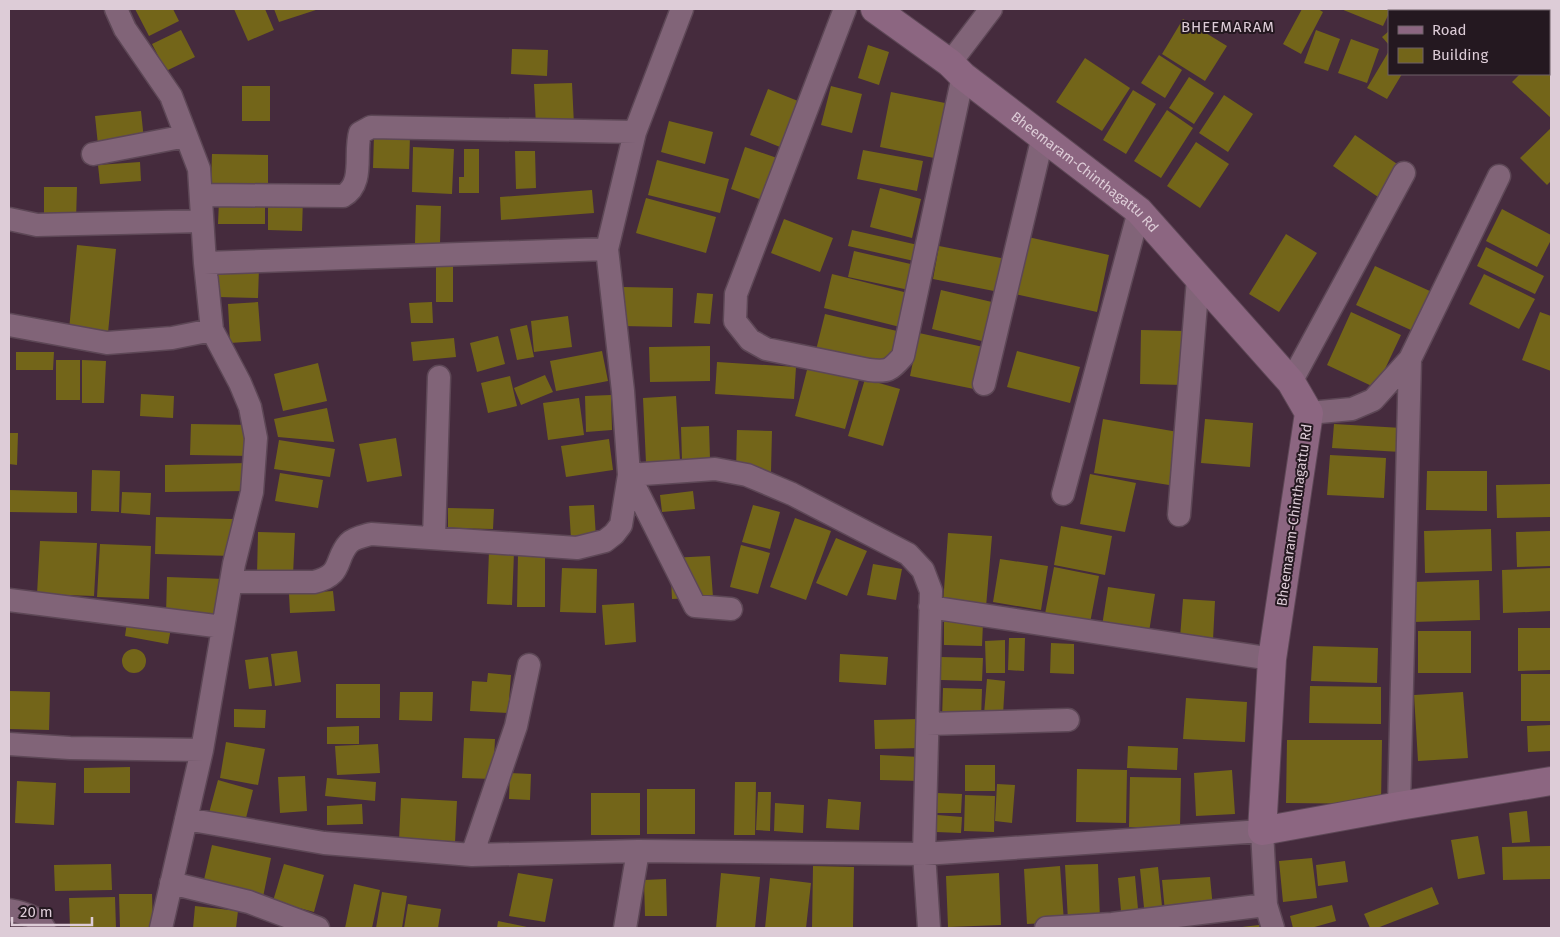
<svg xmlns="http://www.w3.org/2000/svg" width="1560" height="937" font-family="'Fira Sans',sans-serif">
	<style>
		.building { fill: #736519 }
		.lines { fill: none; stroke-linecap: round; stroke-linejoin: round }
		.street-casing { stroke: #5d4756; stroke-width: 25 }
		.secondary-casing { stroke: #5d4756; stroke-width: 30 }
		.street { stroke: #816478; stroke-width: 22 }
		.secondary { stroke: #8c6681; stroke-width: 28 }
		.labels { text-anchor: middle; stroke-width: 4; stroke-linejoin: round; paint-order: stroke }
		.street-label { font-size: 14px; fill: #ddccd7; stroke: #241820 }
		.neighbourhood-label { font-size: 15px; letter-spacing: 1px; fill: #ddccd7; stroke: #241820 }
	</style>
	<rect width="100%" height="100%" fill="#452b3d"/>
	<path class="building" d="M135,9H173L179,21L149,36Z
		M234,9H265L274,30L248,41Z
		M274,9H319L279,22Z
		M1302,9H1318L1323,12L1301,54L1283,44Z
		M1341,9H1391L1383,26Z
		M1430,9H1462L1460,11H1432Z
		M1495,9H1544L1546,11H1497Z
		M1183,19L1227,46L1205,81L1162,54Z
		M181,30L195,57L166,71L152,44Z
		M1316,30L1340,39L1328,71L1304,63Z
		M1389,31V45L1382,37Z
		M1351,39L1379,49L1367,83L1338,73Z
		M868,45L889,52L879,85L858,78Z
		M512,49L548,50L547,76L511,74Z
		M1389,51V74H1402L1387,99L1367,88Z
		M1549,52L1551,55V118L1512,82L1520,74H1549Z
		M1159,55L1182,70L1165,98L1141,83Z
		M1085,58L1130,88L1102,131L1056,102Z
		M1189,77L1214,93L1194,124L1169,108Z
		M572,83L574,125L536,127L534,84Z
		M242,86H270V121H242Z
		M831,86L862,94L852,133L821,125Z
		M768,89L798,101L780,147L750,135Z
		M1133,90L1156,104L1126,154L1103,140Z
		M891,92L945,103L934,158L880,147Z
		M1224,95L1253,114L1228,152L1199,133Z
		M1167,110L1193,128L1161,178L1134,161Z
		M141,111L144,140L98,145L95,116Z
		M669,121L713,132L705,164L661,152Z
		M1551,128V181L1547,185L1520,158Z
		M374,135L410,136L409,169L373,168Z
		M1355,135L1400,166L1378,197L1333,166Z
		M1196,142L1229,164L1200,208L1167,186Z
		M413,147L454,149L452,194L412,192Z
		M745,147L777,158L762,200L731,189Z
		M464,149H479V193H459V177H464Z
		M863,150L923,161L917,191L857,179Z
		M515,151H535L536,188L516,189Z
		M212,154L268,155V186L211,185Z
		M657,160L729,179L720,213L648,195Z
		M140,162L141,181L100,184L98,165Z
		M44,187H77L76,220H44Z
		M880,188L921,199L912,238L870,227Z
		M592,190L594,213L501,220L500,197Z
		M268,198H303L302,231L268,230Z
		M646,198L716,217L706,253L636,233Z
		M219,201H265V224H218Z
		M416,205L441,206L440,244L415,243Z
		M1502,209L1551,235V240L1537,267L1486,241Z
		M784,219L833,238L820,272L771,253Z
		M852,230L918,245L914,261L848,246Z
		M1286,234L1317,253L1279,312L1249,294Z
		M1028,237L1109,255L1097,312L1015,294Z
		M77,245L116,249L108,333L69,330Z
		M939,246L1006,259L999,292L933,279Z
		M1486,247L1544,276L1535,294L1477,266Z
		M854,251L915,265L909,290L848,277Z
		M436,257H453V302H436Z
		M1375,266L1432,292L1413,331L1356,305Z
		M218,268H259L258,298L218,297Z
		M832,274L908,293L900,327L824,308Z
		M1484,274L1535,299L1519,329L1469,304Z
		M622,287L673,288L672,327L621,326Z
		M941,290L992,302L982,341L932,329Z
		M697,293L713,294L710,324L694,323Z
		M258,302L261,341L230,343L228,304Z
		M432,302L433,323H411L409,303Z
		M1351,312L1401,335L1376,388L1327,365Z
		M1540,312L1551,316V371L1522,360Z
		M825,314L897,331L888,368L816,350Z
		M568,316L572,347L534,352L531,321Z
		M527,325L534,357L517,360L510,329Z
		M1141,330L1185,331L1184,385L1140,384Z
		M919,333L988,348L979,390L910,376Z
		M498,336L505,364L477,372L470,343Z
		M454,338L456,357L413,361L411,342Z
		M710,346V381L650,382L649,347Z
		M602,351L608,381L556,391L550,361Z
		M1017,351L1080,367L1070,403L1007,387Z
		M16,352H54L53,370H16Z
		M56,360H80V400H56Z
		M82,360L106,361L104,403H82Z
		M717,362L796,367L794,399L715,394Z
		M318,363L327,401L283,411L274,374Z
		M808,366L859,380L845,429L795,416Z
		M545,375L553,392L521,405L514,388Z
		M510,376L517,406L488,413L481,383Z
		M865,379L900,389L883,446L848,436Z
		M141,394L174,396L173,418L140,416Z
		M611,395L612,430L586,432L585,396Z
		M676,396L680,461L646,463L643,398Z
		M579,398L584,435L548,440L543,403Z
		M327,408L334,442L278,437L274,419Z
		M1103,419L1178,432L1169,485L1094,473Z
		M1205,419L1253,423L1250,467L1201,463Z
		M191,424L252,425V456L190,455Z
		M1334,424L1402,428L1401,452L1332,448Z
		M709,426L710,459L682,460L681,427Z
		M737,430L772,431L771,472L736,471Z
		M9,433H18L17,465L9,464Z
		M396,438L402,476L367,482L359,444Z
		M609,439L613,470L566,477L561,446Z
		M279,440L335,449L330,477L274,469Z
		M1330,455L1386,458L1384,498L1327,495Z
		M247,463L248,491L165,492V465Z
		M92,470L120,471L119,512L91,511Z
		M1427,471H1487V511L1426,510Z
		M280,473L323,480L318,508L275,501Z
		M1090,474L1136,483L1125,532L1080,524Z
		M1551,484V517L1497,518L1496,485Z
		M9,490L77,492V513L9,512Z
		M693,491L695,509L662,512L660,495Z
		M122,492L151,493L150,515L121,513Z
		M594,505L596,538L571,539L569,506Z
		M753,505L780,512L770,549L742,542Z
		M448,508L494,509L493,529L448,528Z
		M156,517L233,519V556L155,554Z
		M795,518L831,531L806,600L770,587Z
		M1061,526L1112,536L1105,575L1054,565Z
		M1491,529L1492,571L1425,573L1424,531Z
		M1551,531V566L1517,567L1516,532Z
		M258,532L295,533L293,575L257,574Z
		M948,533L992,536L986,607L943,604Z
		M836,538L867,551L847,596L816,583Z
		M40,541L97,543L94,596L37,594Z
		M100,544L151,546L149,599L97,597Z
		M741,545L770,553L758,594L730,587Z
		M489,551L514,552L512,605L487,604Z
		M518,553H545V607H517Z
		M710,556L713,597L672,599L670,558Z
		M1000,559L1048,566L1041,610L993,602Z
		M873,564L902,569L896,600L867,595Z
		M1054,567L1099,576L1090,623L1045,614Z
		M562,568L597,569L596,613L560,612Z
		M1551,568V611L1503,613L1502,570Z
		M167,577L225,579L223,616L166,614Z
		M1479,580L1480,620L1413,622L1412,582Z
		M1108,587L1155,594L1149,632L1102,626Z
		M333,591L335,611L290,613L289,594Z
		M1183,599L1215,601L1213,640L1180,638Z
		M634,603L636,642L605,645L602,605Z
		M128,615L172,623L168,644L125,636Z
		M944,621L983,623L982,646L944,645Z
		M1518,628H1551V670L1518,671Z
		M1418,631H1471V673H1418Z
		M1009,638H1025L1024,671L1008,670Z
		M1005,640V673H986L985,641Z
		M1051,643L1074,644V674L1050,673Z
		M1313,646L1378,648L1377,683L1311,681Z
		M122 661a12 12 0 1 1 24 0a12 12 0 1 1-24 0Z
		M297,651L301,682L275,686L271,654Z
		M840,654L888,657L886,685L839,682Z
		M268,657L272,686L249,689L245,660Z
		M941,657L983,658L982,681L941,680Z
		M488,673L511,675L508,713L470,711L472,681L487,682Z
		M1521,674H1551V721H1521Z
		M987,679L1005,681L1003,715L984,714Z
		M336,684H380V718H336Z
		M1310,686L1381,687V724L1309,723Z
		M943,688L982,689L981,719L942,718Z
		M9,691L50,692L49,730L9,729Z
		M400,692H433L432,721L399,720Z
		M1463,692L1468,758L1418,761L1414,695Z
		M1186,698L1247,702L1245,742L1183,739Z
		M234,709L266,710L265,728L234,727Z
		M920,719L921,748L875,749L874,720Z
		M1551,725V751L1528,752L1527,726Z
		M359,726V744H327V727Z
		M464,738L495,739L493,779L462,778Z
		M1287,740H1382L1381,804L1286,803Z
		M226,742L265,749L258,785L220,778Z
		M378,744L380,773L337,775L335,746Z
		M1128,746L1178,748L1177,770L1127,768Z
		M880,755L920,757V781L880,780Z
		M965,765H995V791H965Z
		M130,767V793H84V768Z
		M1077,769L1127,770L1126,823L1076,822Z
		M1232,770L1235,814L1196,816L1194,773Z
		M510,773L531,774L530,800L509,799Z
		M305,776L307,811L280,813L278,777Z
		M1130,777L1181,778L1180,828L1129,827Z
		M327,778L376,782L375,801L325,796Z
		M218,780L253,790L245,822L209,813Z
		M17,781L56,783L54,825L15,823Z
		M735,782H756L755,835H734Z
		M997,784L1015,785L1012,823L995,821Z
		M647,789H695V834H647Z
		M758,792H771L770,831L756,830Z
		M591,793H640V835H591Z
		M937,793L962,794L961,813H936Z
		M965,795L995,796L994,832L964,831Z
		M401,798L457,801L455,843L399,840Z
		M828,799L861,802L859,830L826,828Z
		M775,803L804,805L803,833L774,831Z
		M362,804L363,824L327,825V806Z
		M1527,811L1530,842L1512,843L1509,813Z
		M937,815L962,817L961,833L936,832Z
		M1478,836L1485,874L1458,879L1451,840Z
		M212,845L271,858L263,897L203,884Z
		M1551,846V879L1503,880L1502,847Z
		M1312,858L1317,898L1283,902L1279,861Z
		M1345,861L1348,882L1318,886L1316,865Z
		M111,864L112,890L55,891L54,865Z
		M284,864L324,875L314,912L273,901Z
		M1098,864L1100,920L1068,921L1065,865Z
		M813,866L854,867L853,928H812Z
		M1060,866L1064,922L1027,924L1024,869Z
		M1158,867L1163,916L1145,917L1140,869Z
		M518,873L553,879L545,922L509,916Z
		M721,873L760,877L755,928H716Z
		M999,873L1001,925L948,927L946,876Z
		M1135,876L1139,920L1122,922L1118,878Z
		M1210,877L1213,908L1165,912L1162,880Z
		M770,878L811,883L806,928H765Z
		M666,879L667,916H645L644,880Z
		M354,884L380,890L372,928H345Z
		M1432,887L1439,904L1377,928H1370L1364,914Z
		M382,892L407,896L402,928H376Z
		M119,894H152L153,928H120Z
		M115,897L116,928H70L69,898Z
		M408,904L441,909L438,928H404Z
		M1332,905L1336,921L1311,928H1293L1290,916Z
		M195,906L238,911L236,928H193Z
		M498,921L527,927V928H497Z
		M1259,925L1260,928H1243L1242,927Z"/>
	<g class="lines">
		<defs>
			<path id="street" d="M116,9L125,29L171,96L199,169L205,263L212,330L240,383L250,407L256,438L252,492L234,564L202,750L161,928
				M682,9L635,132L607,249L623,391L629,475L715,469L747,475L792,494L908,554L923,570L931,591L924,854L929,928
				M845,9L736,294L735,321L750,340L766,349L869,370C888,372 890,371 903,356L963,76
				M1463,11L1466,9
				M950,63L991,9
				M93,154L186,136
				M201,195L343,196C365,184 354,153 360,133L371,127L635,132
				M9,219L37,225L202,221
				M205,263L607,249
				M9,325L107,343L172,338L212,330
				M1291,382L1404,173
				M984,384L1043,136
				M1309,413L1352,409L1373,400L1410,359L1499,176
				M629,475L695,606L731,609
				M1063,494L1139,211
				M1179,515L1198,279
				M434,538L439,377
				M231,582H314C344,575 334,559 349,543C354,538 364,536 371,534L577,548L605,541L614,534L621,525L629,475
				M9,600L223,627
				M930,607L1272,659
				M928,724L1068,720
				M9,744L70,748L202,750
				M1399,806L1410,359
				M186,819L324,843L472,855L638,851L924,854L1262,831L1266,905L1273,928
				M472,855L516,726L529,665
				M171,883L249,902L318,928
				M9,910C21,912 38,916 44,928
				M625,928L638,851
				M1046,928L1112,924L1266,905"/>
			<g id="secondary">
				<path id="s1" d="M875,9L950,63L963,76L1139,211L1291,382L1309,413L1272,659L1262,831L1399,806L1551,781"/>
			</g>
		</defs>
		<use href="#street" class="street-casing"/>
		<use href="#secondary" class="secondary-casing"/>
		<use href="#street" class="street"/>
		<use href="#secondary" class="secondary"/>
	</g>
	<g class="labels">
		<g class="street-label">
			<text dy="5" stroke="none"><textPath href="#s1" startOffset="266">Bheemaram-Chinthagattu Rd</textPath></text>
			<text transform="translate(1294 515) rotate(-82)" y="5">Bheemaram-Chinthagattu Rd</text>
		</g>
		<g class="neighbourhood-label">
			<text x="1228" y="32">BHEEMARAM</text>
		</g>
	</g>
	<rect width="1560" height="937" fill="none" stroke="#ddccd7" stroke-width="20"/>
	<rect x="1388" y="10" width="162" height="65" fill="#241820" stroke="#6e6069"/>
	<rect x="1398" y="26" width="25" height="8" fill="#8c6681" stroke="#6e6069"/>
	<text x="1432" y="35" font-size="15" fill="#ddccd7">Road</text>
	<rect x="1398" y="48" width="25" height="15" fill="#736519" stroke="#6e6069"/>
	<text x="1432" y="60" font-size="15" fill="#ddccd7">Building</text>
	<path d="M12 917v8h80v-8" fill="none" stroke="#ddccd7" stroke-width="2.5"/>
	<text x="20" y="917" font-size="15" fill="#ddccd7" stroke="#241820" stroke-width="4" paint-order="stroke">20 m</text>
</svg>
